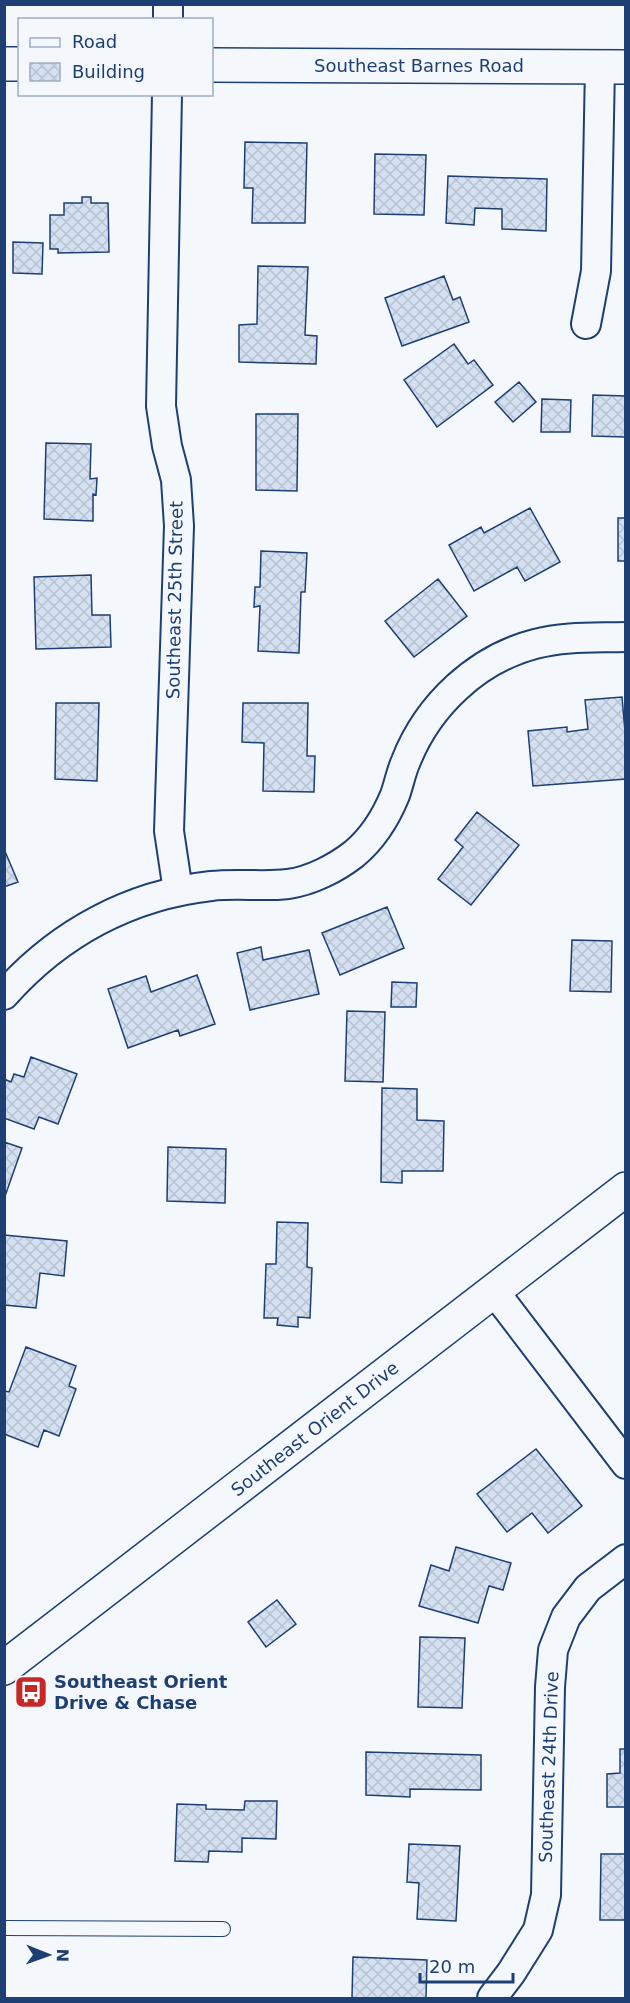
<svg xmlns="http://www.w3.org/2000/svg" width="630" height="2003" font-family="'DejaVu Sans',sans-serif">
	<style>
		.building { fill: url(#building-cross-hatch); stroke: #1d3f73; stroke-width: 1.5 }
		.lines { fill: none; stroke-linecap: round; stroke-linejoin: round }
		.lane-casing { stroke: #1d3f73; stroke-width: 16 }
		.street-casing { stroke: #1d3f73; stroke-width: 32 }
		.secondary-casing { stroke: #1d3f73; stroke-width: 36 }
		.lane { stroke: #f4f7fb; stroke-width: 14 }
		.street { stroke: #f4f7fb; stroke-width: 28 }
		.secondary { stroke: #f4f7fb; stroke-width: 33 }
		.labels { text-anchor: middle; stroke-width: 4.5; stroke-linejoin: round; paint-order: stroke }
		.street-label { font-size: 18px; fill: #1d3f73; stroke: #f4f7fb }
		.poi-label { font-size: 18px; font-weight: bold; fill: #1d3f73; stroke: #f4f7fb; text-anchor: start }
	</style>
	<defs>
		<pattern id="building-cross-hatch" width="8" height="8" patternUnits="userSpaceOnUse" patternTransform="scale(1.5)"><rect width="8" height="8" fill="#d5e0f0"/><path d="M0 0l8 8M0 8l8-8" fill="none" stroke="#b6c1d1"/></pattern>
	</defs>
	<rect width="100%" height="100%" fill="#f4f7fb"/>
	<path class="building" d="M245,142L307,143L305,223H252L253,188H244Z
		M375,154L426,155L424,215L374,214Z
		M448,176L547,179L546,231L502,229V209L475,208L474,225L446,223Z
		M82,197H91V203H108L109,252L58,253V249H50V215H64V203H82Z
		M13,242L43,243L42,274L13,273Z
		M258,266L308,267L305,335L317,336L316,364L239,362V325L257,324Z
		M444,276L453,300L460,297L469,322L402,346L385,298Z
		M454,344L468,364L474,360L493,385L437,427L404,380Z
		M519,382L536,402L513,422L495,402Z
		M593,395L626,396L625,437L592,436Z
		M542,399L571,400L570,432H541Z
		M256,414H298L297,491L256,490Z
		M46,443L91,444L90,479L97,478L96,495L93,494V521L44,519Z
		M530,508L560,562L525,581L517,567L474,591L449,545L481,527L484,533Z
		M618,518H626V561H618Z
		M261,551L307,553L305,592H301L299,653L258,651L260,606L254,607L255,587H260Z
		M91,575L92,615H110L111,647L36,649L34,577Z
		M438,579L467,616L414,657L385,621Z
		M622,697L626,743V779L533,786L528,731L567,727V732L588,729L585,700Z
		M56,703H99L97,781L55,779Z
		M243,703H308L307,756H315L314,792L263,791L264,743L242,742Z
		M477,812L519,845L471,905L438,879L463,847L455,840Z
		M4,849L18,882L4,887Z
		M387,907L404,948L340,975L322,933Z
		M572,940L612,941L611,992L570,991Z
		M261,947L263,960L309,950L319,994L250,1010L237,953Z
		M197,975L215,1024L180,1036L178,1030L128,1048L108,989L146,976L151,992Z
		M392,982L417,983L416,1007H391Z
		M347,1011L385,1012L383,1082L345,1081Z
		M31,1057L77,1074L58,1124L39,1117L34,1129L4,1118V1079L11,1082L14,1074L24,1077Z
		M382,1088L417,1089V1120L444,1121L443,1171H402V1183L381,1182Z
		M4,1142L22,1148L4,1199Z
		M168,1147L226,1149L225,1203L167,1201Z
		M277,1222L308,1223L307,1267L312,1268L310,1318L298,1317V1327L277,1325L278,1318H264L266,1264H276Z
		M4,1235L67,1241L64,1276L40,1273L36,1308L4,1305Z
		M26,1347L76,1366L69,1386L76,1389L59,1436L44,1430L38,1447L4,1434V1391L9,1392Z
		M536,1449L582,1506L548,1533L532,1513L507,1532L477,1494Z
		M456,1547L511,1563L503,1590L489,1586L478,1623L419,1606L431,1565L449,1571Z
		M277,1600L296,1624L266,1647L248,1622Z
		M420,1637L465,1638L462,1708L418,1707Z
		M620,1749H626V1807H607V1774L620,1773Z
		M366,1752L481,1755V1790L410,1789V1797L366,1795Z
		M245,1801H277L276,1839L242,1838V1852L209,1851L208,1862L175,1861L177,1804L206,1805V1809L244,1810Z
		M409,1844L460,1846L456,1921L417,1919L419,1883L407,1882Z
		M601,1854H626V1920H600Z
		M353,1957L427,1960L426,1998H352Z"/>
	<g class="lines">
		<defs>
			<path id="lane" d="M4,1928L223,1929"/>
			<path id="street" d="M168,20V4
				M167,94L161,406L167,446L176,480L179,526L169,831L178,891
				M586,324L596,271L600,67
				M4,995C59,933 130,895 211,886C237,883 263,887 288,884C311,881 336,868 354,854C372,839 386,817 395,795C399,784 401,772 406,761C428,705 477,659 535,644C565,636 595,638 626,637
				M494,1291L626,1464
				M492,1998L511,1973L538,1930L546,1895L550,1687L553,1650L566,1617L588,1588L626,1559"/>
			<path id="secondary" d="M4,64H20
				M212,65L626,67
				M4,1668L626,1189"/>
		</defs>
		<use href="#lane" class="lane-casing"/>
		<use href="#street" class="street-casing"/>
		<use href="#secondary" class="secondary-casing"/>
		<use href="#lane" class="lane"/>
		<use href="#street" class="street"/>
		<use href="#secondary" class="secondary"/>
	</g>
	<defs>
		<symbol id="bus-square" viewBox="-11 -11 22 22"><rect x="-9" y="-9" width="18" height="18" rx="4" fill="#c62828" stroke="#f4f7fb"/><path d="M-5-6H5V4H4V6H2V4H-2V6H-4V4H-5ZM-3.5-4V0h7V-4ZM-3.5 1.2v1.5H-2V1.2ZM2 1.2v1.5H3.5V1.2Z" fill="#fff"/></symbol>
	</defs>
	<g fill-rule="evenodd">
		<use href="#bus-square" x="12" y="1673" width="38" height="38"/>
	</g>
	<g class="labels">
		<g class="street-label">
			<text x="419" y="72">Southeast Barnes Road</text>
			<text transform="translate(175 600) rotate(-89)" y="6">Southeast 25th Street</text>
			<text transform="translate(315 1429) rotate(-38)" y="6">Southeast Orient Drive</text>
			<text transform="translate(549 1767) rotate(-88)" y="6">Southeast 24th Drive</text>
		</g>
		<g class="poi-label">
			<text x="54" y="1688">Southeast Orient<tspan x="54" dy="21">Drive &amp; Chase</tspan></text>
		</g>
	</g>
	<rect width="630" height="2003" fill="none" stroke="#1d3f73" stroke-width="12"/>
	<rect x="18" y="18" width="195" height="78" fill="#f4f7fb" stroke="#9eadc5" stroke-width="1.5"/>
	<rect x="30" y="38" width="30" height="9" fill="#f4f7fb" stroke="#9eadc5" stroke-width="1.5"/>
	<text x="72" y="48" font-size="18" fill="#1d3f73">Road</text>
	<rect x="30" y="63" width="30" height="18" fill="url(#building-cross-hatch)" stroke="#9eadc5" stroke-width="1.5"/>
	<text x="72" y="78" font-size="18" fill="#1d3f73">Building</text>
	<g transform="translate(48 1955) rotate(91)" stroke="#f4f7fb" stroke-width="4.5" paint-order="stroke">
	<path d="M0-4.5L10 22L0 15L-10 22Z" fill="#1d3f73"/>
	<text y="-9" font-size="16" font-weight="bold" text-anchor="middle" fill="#1d3f73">N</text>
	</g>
	<path d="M420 1973v9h93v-9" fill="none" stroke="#1d3f73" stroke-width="3"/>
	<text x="429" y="1973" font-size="18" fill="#1d3f73" stroke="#f4f7fb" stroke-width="4.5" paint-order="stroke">20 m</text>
</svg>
